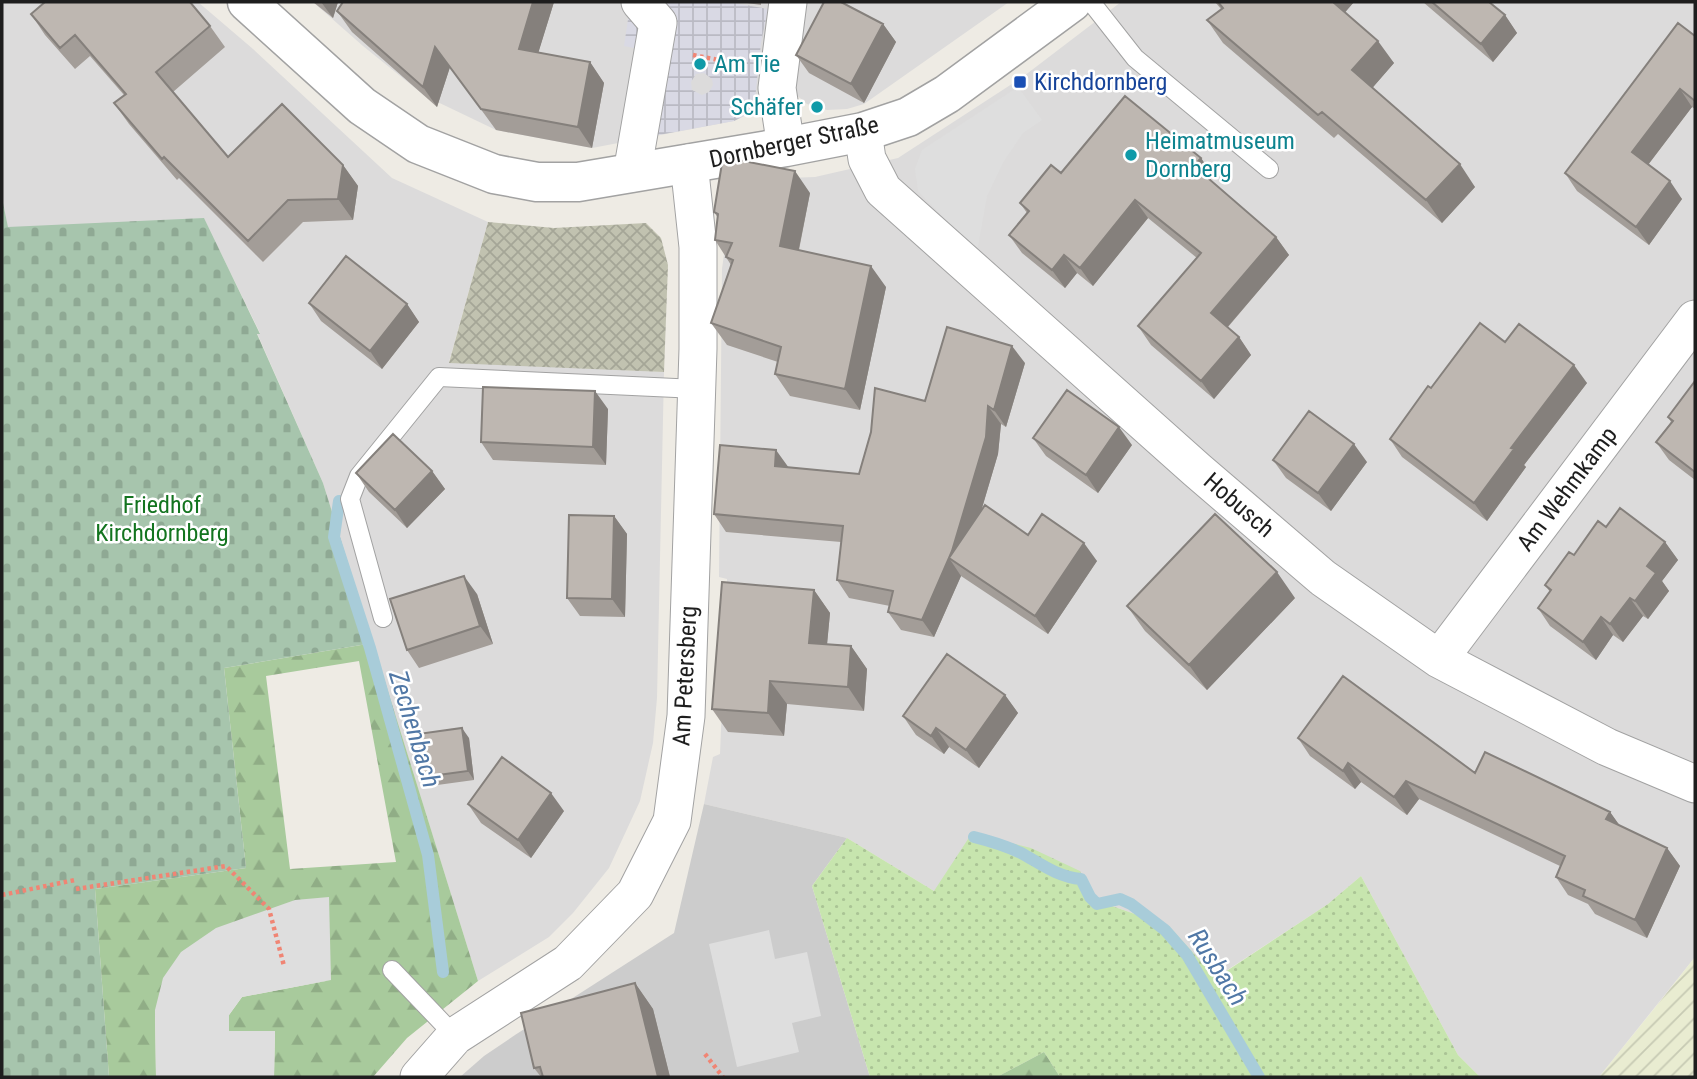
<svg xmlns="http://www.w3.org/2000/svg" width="1697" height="1079" font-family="'Roboto Condensed',sans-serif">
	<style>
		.residential { fill: #dcdbdb }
		.religious { fill: #ccc }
		.construction { fill: url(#construction-cross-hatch) }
		.farmland { fill: url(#farmland-furrows) }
		.grass { fill: url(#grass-dots) }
		.forest { fill: url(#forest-firs); fill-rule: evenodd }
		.cemetery { fill: url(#cemetery-stones) }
		.parking { fill: #dedede }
		.plaza { fill: url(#plaza-grid); fill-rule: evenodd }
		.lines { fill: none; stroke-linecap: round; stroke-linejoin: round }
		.stream { stroke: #a8ccd9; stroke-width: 12 }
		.service-casing { stroke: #a2a2a2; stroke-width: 20 }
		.minor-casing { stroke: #a2a2a2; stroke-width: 39 }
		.tertiary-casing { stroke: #a2a2a2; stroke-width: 41 }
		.path { stroke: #f08574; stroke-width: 4.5; stroke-dasharray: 3.5 3.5; stroke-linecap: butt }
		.service { stroke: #fff; stroke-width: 18 }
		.minor { stroke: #fff; stroke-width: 37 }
		.tertiary { stroke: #fff; stroke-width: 38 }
		.wall { fill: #a39d98 }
		.shaded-wall { fill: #85807c }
		.building { fill: #beb7b1; stroke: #85807c; stroke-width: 2 }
		.culture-dot { fill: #0f9aa8; stroke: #fff; stroke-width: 2.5 }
		.transit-dot { fill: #1a4fb4; stroke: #fff; stroke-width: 2.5 }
		.labels { text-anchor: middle; stroke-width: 5; stroke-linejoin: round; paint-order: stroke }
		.culture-label { font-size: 24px; fill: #0d838f; stroke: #fff; text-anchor: start }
		.transit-label { font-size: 24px; fill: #164399; stroke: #fff; text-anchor: start }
		.street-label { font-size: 24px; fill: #1e1e1e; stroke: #fff }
		.park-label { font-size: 24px; fill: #13741f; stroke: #fff }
		.water-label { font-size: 26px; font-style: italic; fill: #5178a6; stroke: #fff }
	</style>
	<defs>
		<pattern id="construction-cross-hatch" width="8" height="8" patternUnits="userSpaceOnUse" patternTransform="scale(1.75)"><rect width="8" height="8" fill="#c1c2b0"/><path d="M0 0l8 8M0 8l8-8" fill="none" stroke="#a5a697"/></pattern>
		<pattern id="farmland-furrows" width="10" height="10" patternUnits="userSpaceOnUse" patternTransform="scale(1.75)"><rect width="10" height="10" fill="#e9ecd1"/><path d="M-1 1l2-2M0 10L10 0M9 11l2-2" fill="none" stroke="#c7cab3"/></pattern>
		<pattern id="grass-dots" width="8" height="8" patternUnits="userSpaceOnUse" patternTransform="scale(1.75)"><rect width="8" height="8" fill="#c7e5ae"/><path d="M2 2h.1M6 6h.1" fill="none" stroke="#aac495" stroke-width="1.8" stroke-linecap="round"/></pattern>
		<pattern id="forest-firs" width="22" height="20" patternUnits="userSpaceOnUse" patternTransform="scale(1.75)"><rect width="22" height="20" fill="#a8ca9c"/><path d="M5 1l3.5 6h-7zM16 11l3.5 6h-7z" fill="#90ad86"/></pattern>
		<pattern id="cemetery-stones" width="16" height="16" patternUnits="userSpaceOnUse" patternTransform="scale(1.75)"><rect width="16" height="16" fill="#a7c5ad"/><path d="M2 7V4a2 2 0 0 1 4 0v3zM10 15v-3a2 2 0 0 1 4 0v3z" fill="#8fa994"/></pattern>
		<pattern id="plaza-grid" width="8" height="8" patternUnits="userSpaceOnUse" patternTransform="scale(1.75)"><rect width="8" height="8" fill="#d9d9e4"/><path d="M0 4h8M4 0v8" fill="none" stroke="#babac3"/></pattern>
	</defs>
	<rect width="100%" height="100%" fill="#eeebe4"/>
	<path class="residential" d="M2,2H198L253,49L392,178L488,222L449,362L664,372L657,698L653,743L640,801L609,868L573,913L549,937L478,981L323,483L257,333H260L204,219L8,228L2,198Z
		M313,2H1009L864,104L847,109L827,110L807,104L794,93L755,99L748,114L734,121L592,148L496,130L425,96L363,46Z
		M1121,2H1695V957L1599,1077H1480L1458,1055L1361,876L1328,904L1215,978L1169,926L1092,899L1080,871L934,891L847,838L704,804L713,757L720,754L727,579L719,577L722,269L734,180L815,177L898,158L1024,76Z"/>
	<path class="religious" d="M704,804L847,838L812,886L870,1077H460L484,1056L515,1035L674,933Z"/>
	<path class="construction" d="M488,222L554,228L646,223L661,238L668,265L664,372L449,363Z"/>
	<path class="farmland" d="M1695,957V1077H1599L1662,999Z"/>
	<path class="grass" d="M972,833L1031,848L1080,871L1092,899L1169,926L1216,978L1328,904L1361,876L1458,1055L1480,1077H1060L1044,1052L997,1077H870L812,886L847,838L934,891Z"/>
	<path class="forest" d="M373,643L478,981L407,1038L373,1077H274L275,1031H228L229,1015L242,997L331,980L155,1010L156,1077H109L95,889L246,868L224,668ZM359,661L396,862L290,869L266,676Z
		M1044,1052L1060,1077H997Z"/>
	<path class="cemetery" d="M2,198L8,227L204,218L260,334H257L323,483L373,643L224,668L246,868L95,889L109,1077H2Z"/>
	<path class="parking" d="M1018,87L1042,120L1023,133L1004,161L987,196L977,252L918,191L915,169L922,150Z
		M329,897L331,980L242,997L229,1015V1031H275L274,1077H156L155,1010L163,978L181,952L216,928L295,900Z
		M769,930L775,959L807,952L821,1016L792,1023L799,1052L737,1067L709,944Z"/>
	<path class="plaza" d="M637,2H728L768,9L761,43L755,99L748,114L734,121L626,141L639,49L624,46L630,6ZM704,73L712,79L713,85L709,92L702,95L692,90L691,82L696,74Z"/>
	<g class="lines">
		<path class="stream" d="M339,501L334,537L370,648L428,855L443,972
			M974,837C990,841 1006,846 1021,853C1041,864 1058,877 1081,879L1090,897L1097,904L1120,899L1131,904L1165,930L1187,955L1259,1077"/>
		<defs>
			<path id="service" d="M1091,2L1135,58L1269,169
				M383,618L350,499L359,476L439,377L697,389
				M392,970L455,1036"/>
			<path id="minor" d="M863,132L867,159L883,190L1197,470L1323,578L1439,659L1607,747L1695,784
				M786,147L777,88L788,2
				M632,173L658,23L640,2
				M1439,659L1695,319
				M419,1077L455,1036L568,963L635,894L672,821L686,716L698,349V247L689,163"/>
			<path id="tertiary" d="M247,2L362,106L418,144L494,174L537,182H578L786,147L863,132L908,117L947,94L1072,2"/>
		</defs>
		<use href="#service" class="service-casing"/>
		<use href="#minor" class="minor-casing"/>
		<use href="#tertiary" class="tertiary-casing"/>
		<path class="path" d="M693,55L739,64
			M76,889L226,866L269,909L284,966
			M2,895L75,880
			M705,1054L723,1077"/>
		<use href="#service" class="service"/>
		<use href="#minor" class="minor"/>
		<use href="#tertiary" class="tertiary"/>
	</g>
	<path class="wall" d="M313,2H338L333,18Z
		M343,2H554L538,53L590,62L604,83L592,148L496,130L450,67L437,107L352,32L337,11Z
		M740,2H761V5Z
		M1215,2H1354L1345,12L1394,63L1372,88L1475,187L1442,223L1338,134L1334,138L1223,43L1207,20L1221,9Z
		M1423,2H1489L1505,15L1517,33L1493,62Z
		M31,14L210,26L225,47L173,92L228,157L343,165L358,186L353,220L303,222L263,262L179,178L177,180L129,124L114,103L124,95L90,56L75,69L45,35Z
		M883,24L896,42L864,103L809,73L796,55Z
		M1695,36V109L1692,107L1648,165L1682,199L1649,245L1577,191L1565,173Z
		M1201,158L1213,176L1210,180L1276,237L1289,255L1228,327L1239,337L1251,355L1214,399L1151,345L1138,326L1197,258L1148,218L1093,286L1077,273L1065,288L1022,253L1009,235L1027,213L1020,203L1061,173Z
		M810,193L799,250L886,287L860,410L790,396L775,374L778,362L727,345L711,323L731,265L715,240L718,218L714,212Z
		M309,303L407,304L419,322L382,369L321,321Z
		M1505,342L1587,383L1524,465L1526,467L1487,521L1402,457L1390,439L1431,388Z
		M1025,363L1006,427L1001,424L998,454L981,511L1028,535L1097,561L1048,634L961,576L934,637L901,630L888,612L890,606L849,598L837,580L841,542L726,532L714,514L789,467L859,474L925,401Z
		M1695,381V480L1669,460L1656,442L1671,422L1668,417Z
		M608,409L606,465L493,460L481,442Z
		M1033,438L1132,445L1098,493L1046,456Z
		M1273,460L1367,462L1331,511L1286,478Z
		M432,471L445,489L407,528L369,492L356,473Z
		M614,516L627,534L625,617L580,616L567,598Z
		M1606,527L1665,542L1678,560L1662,581L1669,591L1648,619L1643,616L1623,642L1613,635L1596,660L1550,626L1538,608L1550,592L1545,585L1574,555Z
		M814,590L830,613L827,644L851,646L867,669L864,711L787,704L784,736L728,732L712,709Z
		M477,594L493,644L419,668L407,650Z
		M1295,598L1207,690L1145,631L1127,606Z
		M1005,695L1018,713L979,768L949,747L944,754L916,735L903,716Z
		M469,738L474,780L430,786L423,777Z
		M1298,738L1475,773L1610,812L1619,825L1667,848L1680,866L1647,938L1595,914L1588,904L1568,895L1556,877L1560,866L1419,799L1407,815L1361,782L1355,789L1310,756Z
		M468,804L564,811L531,858L481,823Z
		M635,983L653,1009L670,1077H541L534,1068Z"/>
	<path class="shaded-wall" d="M321,2H338L333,18Z
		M533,2H554L533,70L519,49Z
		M1330,2H1354L1341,17Z
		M1505,15L1517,33L1493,62L1481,44Z
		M883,24L896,42L864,103L851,84Z
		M1378,41L1394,63L1368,93L1352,70Z
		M435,47L450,67L437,107L423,87Z
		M590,62L604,83L592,148L578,127Z
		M1680,89L1692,107L1644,170L1632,152Z
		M1201,158L1213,176L1207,184L1194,166Z
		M1460,164L1475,187L1442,223L1426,200Z
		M343,165L358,186L353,220L338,199Z
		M795,171L810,193L795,268L780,246Z
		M1670,181L1682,199L1649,245L1636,227Z
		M1135,200L1148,218L1093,286L1080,268Z
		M1276,237L1289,255L1224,331L1211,313Z
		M1064,255L1077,273L1065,288L1052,270Z
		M871,266L886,287L860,410L845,389Z
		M407,304L419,322L382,369L370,351Z
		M1239,337L1251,355L1214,399L1201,381Z
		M1012,346L1025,363L1006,427L994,410Z
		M1574,365L1587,383L1524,465L1526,467L1487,521L1474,503L1511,448Z
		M595,391L608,409L606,465L593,447Z
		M988,406L1001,424L998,454L964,569L952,551Z
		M1119,427L1132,445L1098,493L1086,475Z
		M1354,444L1367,462L1331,511L1318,493Z
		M776,450L789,468L775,466Z
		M432,471L445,489L407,528L395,510Z
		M614,516L627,534L625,617L612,599Z
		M1665,542L1678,560L1662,581L1669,591L1648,619L1635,601L1647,566Z
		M1084,543L1097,561L1048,634L1035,616Z
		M949,558L961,576L934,637L922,620Z
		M1277,572L1295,598L1207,690L1189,665Z
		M464,576L477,594L493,644L480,626Z
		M814,590L830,613L825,666L809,643Z
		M1630,598L1643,616L1623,642L1610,624Z
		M1601,617L1613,635L1596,660L1583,642Z
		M851,646L867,669L864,711L848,687Z
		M770,681L787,704L784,736L768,713Z
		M1005,695L1018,713L979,768L966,750Z
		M462,728L469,738L474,780L468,771Z
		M936,728L949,747L944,754L931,736Z
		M1348,763L1361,782L1355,789L1343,771Z
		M1406,781L1419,799L1407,815L1394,797Z
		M551,793L564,811L531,858L518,840Z
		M1610,812L1623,830L1606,819Z
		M1667,848L1680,866L1647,938L1635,920Z
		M635,983L653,1009L670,1077H658Z"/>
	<path class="building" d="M45,2H190L210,26L156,72L228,157L282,104L343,165L338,199L288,200L248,241L164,157L162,159L114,103L126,94L75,35L60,48L31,14Z
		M343,2H533L519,49L590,62L578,127L481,109L435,47L423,87L337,11Z
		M824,2H841L883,24L851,84L796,55Z
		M1218,2H1333L1378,41L1352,70L1460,164L1426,200L1322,112L1318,115L1207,20L1223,8Z
		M1432,2H1489L1505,15L1481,44Z
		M1678,23L1695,36V101L1680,89L1632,152L1670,181L1636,227L1565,173Z
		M1125,96L1201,158L1194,166L1276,237L1211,313L1239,337L1201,381L1138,326L1201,253L1135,200L1080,268L1064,255L1052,270L1009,235L1029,211L1020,203L1051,165L1061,173Z
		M723,157L795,171L780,246L871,266L845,389L775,374L781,347L711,323L733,260L726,257L732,243L715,240L718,214L714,212Z
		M346,256L407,304L370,351L309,303Z
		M1480,323L1505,342L1519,324L1574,365L1511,448L1514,449L1474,503L1390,439L1428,386L1431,388Z
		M947,327L1012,346L994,410L988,406L986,437L952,551L922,620L888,612L893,591L837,580L843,526L714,514L720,445L776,450L775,466L859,474L871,432L875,388L925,401Z
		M1695,381V472L1656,442L1673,421L1668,417Z
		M483,387L595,391L593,447L481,442Z
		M1067,390L1119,427L1086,475L1033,438Z
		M1309,411L1354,444L1318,493L1273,460Z
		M393,434L432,471L395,510L356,473Z
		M985,505L1028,535L1042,514L1084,543L1035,616L949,558Z
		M1620,508L1665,542L1647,566L1656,573L1635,601L1630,598L1610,624L1601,617L1583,642L1538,608L1551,590L1545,585L1569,552L1574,555L1598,521L1606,527Z
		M1215,514L1277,572L1189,665L1127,606Z
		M569,515L614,516L612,599L567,598Z
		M464,576L480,626L407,650L390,599Z
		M722,582L814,590L809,643L851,646L848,687L770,681L768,713L712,709Z
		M947,654L1005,695L966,750L936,728L931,736L903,716Z
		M1343,676L1475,773L1485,752L1610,812L1606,819L1667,848L1635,920L1583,896L1585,890L1556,877L1565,856L1406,781L1394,797L1348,763L1343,771L1298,738Z
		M462,728L468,771L423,777L418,734Z
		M502,757L551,793L518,840L468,804Z
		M635,983L658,1077H543L540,1067L534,1068L521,1013Z"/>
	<g class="culture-dot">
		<circle cx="700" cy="64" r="7"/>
		<circle cx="817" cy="107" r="7"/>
		<circle cx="1131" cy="155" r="7"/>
	</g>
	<rect class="transit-dot" x="1013" y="75" width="14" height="14" rx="3.5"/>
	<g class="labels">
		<g class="culture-label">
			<text x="714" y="72">Am Tie</text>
			<text x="803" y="115" text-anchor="end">Schäfer</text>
			<text x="1145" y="149">Heimatmuseum<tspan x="1145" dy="28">Dornberg</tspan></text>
		</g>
		<g class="transit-label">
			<text x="1034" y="90">Kirchdornberg</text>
		</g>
		<g class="street-label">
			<text transform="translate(794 142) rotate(-12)" y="8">Dornberger Straße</text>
			<text transform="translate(1567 489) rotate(-53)" y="8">Am Wehmkamp</text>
			<text transform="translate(1239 505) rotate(41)" y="8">Hobusch</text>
			<text transform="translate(685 676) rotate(-87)" y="8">Am Petersberg</text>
		</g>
		<g class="park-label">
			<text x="162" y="513">Friedhof<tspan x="162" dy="28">Kirchdornberg</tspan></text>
		</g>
		<g class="water-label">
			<text transform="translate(415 729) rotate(73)" y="9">Zechenbach</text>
			<text transform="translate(1218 967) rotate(57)" y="9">Rusbach</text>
		</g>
	</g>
	<rect width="1697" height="1079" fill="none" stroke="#1e1e1e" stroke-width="7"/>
</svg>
